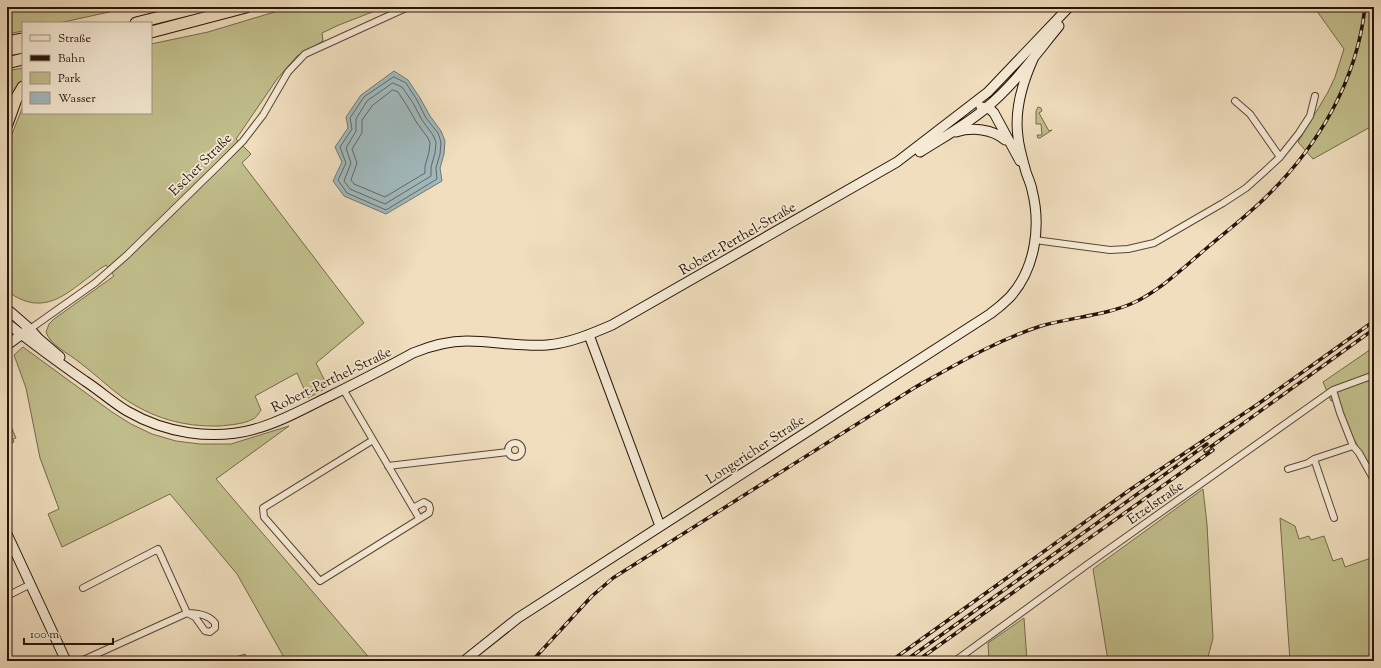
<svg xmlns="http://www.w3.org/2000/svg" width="1381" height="668" font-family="'Sorts Mill Goudy',serif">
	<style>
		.green { fill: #c1bf8c; stroke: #746a4a }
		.water { fill: #a0b9bd; stroke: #707775 }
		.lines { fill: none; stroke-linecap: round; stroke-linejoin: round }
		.shore { stroke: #646663; stroke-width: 1 }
		.street-casing { stroke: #5a4636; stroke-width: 8 }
		.secondary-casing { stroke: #281409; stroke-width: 11 }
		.highway-casing { stroke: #281409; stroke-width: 13 }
		.street { stroke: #f5ead5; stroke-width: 6 }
		.secondary { stroke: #f5ead5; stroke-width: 9 }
		.highway { stroke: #f0debe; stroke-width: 11 }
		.rail-casing { stroke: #281409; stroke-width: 3.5 }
		.rail { stroke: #f5ead5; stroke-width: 2; stroke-dasharray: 6; stroke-linecap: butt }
		.labels { text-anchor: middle; stroke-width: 3.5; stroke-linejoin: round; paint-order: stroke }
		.street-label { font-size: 14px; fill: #281409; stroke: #f5ead5 }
	</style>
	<rect width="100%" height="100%" fill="#f0debe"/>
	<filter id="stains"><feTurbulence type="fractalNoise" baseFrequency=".005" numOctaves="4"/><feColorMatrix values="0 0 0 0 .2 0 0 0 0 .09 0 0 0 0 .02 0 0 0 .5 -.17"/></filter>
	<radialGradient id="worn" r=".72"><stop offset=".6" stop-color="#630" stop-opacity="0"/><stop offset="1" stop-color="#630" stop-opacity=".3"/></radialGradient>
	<path class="green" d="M7,7H132L59,23H23V31L7,34Z
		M291,7H385L339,25L322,33L323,41L297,56L277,79L236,139L251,154L242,163L364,323L316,363L328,387L308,398L297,373L255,396L261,410C259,413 256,418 253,419C245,424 229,425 220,426C183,427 152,418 122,397C107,386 94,373 79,362C68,353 50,345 46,332L49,324L54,319L114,276L106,265C72,286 49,322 7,291V141L12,134L23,106V113H151V44L208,32Z
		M1314,7H1374V125L1313,159L1298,142L1328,92L1335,77L1344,49Z
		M23,68V81L20,86L7,116V71Z
		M1038,107L1041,108L1042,111L1039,113L1049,131L1052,130L1040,138H1038L1037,135H1042L1041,124H1036V111Z
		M23,347L112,412L131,424L152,434L176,441L200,444H231L289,426L216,479L372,661H286L237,574L170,494L62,547L48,514L59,509L40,458L26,388L14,355Z
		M1374,347V476L1355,441H1353L1335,399L1331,401L1323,382Z
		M9,422L16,438L13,439L14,442L7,445V423Z
		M1203,489L1207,524L1213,638L1207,661H1108L1093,569Z
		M1280,518L1295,526L1299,539L1309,536L1311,540L1324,536L1333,561L1342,558L1345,567L1374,557V661H1290Z
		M1024,618L1027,661H989L988,643Z
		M245,654L249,661H223Z"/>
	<path class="water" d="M394,71L408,80L420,98L430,116L441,131L445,141L444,154L440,168L442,181L386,214L344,196L333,181L342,162L335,147L348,128L346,117L361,95Z"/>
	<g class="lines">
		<path class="shore" d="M394,77L406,83L417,100L426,118L438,133L441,142L440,154L436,168L437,179L386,210L347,193L338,180L346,163L340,147L352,129L350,118L364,97Z
			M393,83L402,87L413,103L422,120L433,135L436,142L435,153L431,167V176L385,204L350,189L344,181L351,163L346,148L356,131V119L367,101Z
			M393,90L398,92L407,106L417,123L428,138L430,143L429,152L425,166V173L385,197L354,184L351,180L357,163L352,149L362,133V120L372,106Z"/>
		<defs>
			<path id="street" d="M1235,101L1250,114L1280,157
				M1035,240L1110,250L1128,249L1154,243L1223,203L1246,188L1265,171L1280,157L1299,133L1310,116L1315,96
				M30,329L95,283L127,255L219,165L243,141L263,115L288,72L305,54L408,7
				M343,389L419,518
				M1333,390L1340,413L1353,446L1359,453L1374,480
				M373,440L263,508L264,517L320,581L429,513L430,509L429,505L424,502L413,508
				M508 450a7 7 0 1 1 14 0a7 7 0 1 1-14 0Z
				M1314,459L1334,518
				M388,466L508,452
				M1288,469L1308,463L1314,459L1353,446
				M7,596L31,584
				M187,613C197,613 209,615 215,623V628L210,632L205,631L195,617Z
				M81,661L187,613L158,549L83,588
				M955,661L1088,564L1333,390L1374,375"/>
			<path id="secondary" d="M981,107L990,109L994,113L1020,161
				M956,132C972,127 993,129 1005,140
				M920,152C942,138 966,125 986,108C1014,85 1036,54 1059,26
				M7,309L30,329L39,339L60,357
				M7,323C32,343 58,362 85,381C99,390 112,402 127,411C165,433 212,441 255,429C281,422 305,408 330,396C358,382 386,368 413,353C430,346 449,341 467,341C494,341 520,347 547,345C570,343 591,334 612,325L897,162L988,92L1069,7
				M589,335L660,526
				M7,345L25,332
				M7,534L66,661
				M464,661L518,618L990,314C997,309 1004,303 1010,297C1036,268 1041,225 1032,190C1031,184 1028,178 1026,172C1023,161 1019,148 1018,137C1014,109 1023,81 1034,57"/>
			<path id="highway" d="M136,23L200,7
				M151,32L246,7
				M7,42L23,39
				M7,50L23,47
				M7,63L23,59
				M7,124L16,99L23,87"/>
		</defs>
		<use href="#street" class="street-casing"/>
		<use href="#secondary" class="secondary-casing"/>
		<use href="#highway" class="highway-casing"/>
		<use href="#street" class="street"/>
		<use href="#secondary" class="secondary"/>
		<use href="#highway" class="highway"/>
		<defs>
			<path id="rail" d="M1205,451L1374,329
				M532,661L592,596L613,578L914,388C955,365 997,340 1041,326C1072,317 1104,316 1133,303C1161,290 1184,267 1208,247C1228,230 1249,214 1267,196C1319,145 1357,80 1365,7
				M891,661L1131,489L1258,404L1374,321
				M905,661L1207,444
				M917,661L1213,450"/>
		</defs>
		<use href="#rail" class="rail-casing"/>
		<use href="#rail" class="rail"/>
	</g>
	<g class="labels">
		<g class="street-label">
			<text transform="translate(200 164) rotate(-45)" y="5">Escher Straße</text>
			<text transform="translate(737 238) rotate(-30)" y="5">Robert-Perthel-Straße</text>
			<text transform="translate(331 379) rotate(-26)" y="5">Robert-Perthel-Straße</text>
			<text transform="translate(755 449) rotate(-33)" y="5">Longericher Straße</text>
			<text transform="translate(1155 502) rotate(-35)" y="5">Etzelstraße</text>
		</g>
	</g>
	<rect width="1381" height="668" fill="none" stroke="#f0debe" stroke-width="24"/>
	<rect x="8" y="8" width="1365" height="652" fill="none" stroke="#281409" stroke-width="2"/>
	<rect x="12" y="12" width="1357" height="644" fill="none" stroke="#281409"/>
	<rect x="22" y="22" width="130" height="92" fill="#f5ead5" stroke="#a39483"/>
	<rect x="30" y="35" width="20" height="6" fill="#f5ead5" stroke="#a39483"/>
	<text x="58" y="42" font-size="12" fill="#281409">Straße</text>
	<rect x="30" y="55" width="20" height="6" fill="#281409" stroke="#a39483"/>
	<text x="58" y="62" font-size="12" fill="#281409">Bahn</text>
	<rect x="30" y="72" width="20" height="12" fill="#c1bf8c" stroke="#a39483"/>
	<text x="58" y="82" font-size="12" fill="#281409">Park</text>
	<rect x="30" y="92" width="20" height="12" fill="#a0b9bd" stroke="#a39483"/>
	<text x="58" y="102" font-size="12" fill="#281409">Wasser</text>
	<path d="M24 638v6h89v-6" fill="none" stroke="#281409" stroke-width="2"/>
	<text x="30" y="638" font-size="12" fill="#281409" stroke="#f5ead5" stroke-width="3" paint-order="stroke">100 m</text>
	<rect width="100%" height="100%" filter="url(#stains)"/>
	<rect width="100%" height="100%" fill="url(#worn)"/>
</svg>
